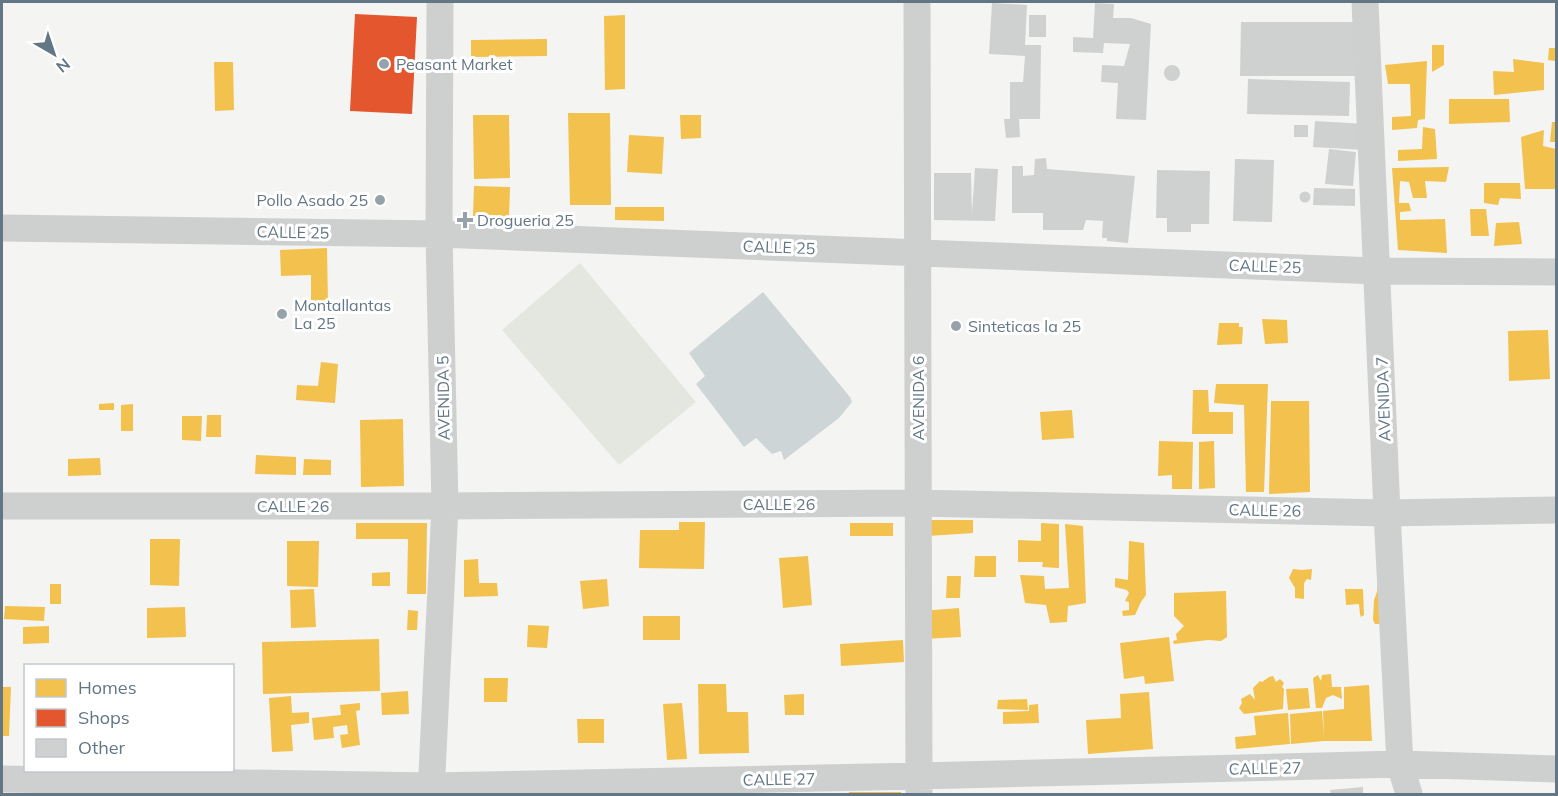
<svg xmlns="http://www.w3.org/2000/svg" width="1558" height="796" font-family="Mulish,sans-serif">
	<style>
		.green { fill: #e4e7e0 }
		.water { fill: #cdd5d7 }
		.homes { fill: #f2c14e }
		.shops { fill: #e4572e }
		.building { fill: #cfd0d0 }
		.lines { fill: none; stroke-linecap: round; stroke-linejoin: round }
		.minor { stroke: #cecfcf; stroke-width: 27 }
		.poi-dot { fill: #96a2aa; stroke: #fff; stroke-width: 2 }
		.labels { text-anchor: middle; stroke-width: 6; stroke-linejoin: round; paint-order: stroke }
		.poi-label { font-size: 16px; fill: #637684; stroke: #fff; text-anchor: start }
		.street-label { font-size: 16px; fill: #637684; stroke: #fff }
	</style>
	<rect width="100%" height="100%" fill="#f4f4f2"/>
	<path class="green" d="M580,263L696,402L619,465L502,330Z"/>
	<path class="water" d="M763,292L850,397L852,402L839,418L784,460L781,451L772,454L756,438L744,447L696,384L705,376L689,353Z"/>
	<path class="homes" d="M625,15V89L605,90L604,16Z
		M547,39V56L471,57V40Z
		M1432,45H1444V65L1432,72Z
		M1549,48H1556V61L1548,60Z
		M1513,59L1544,63V90L1494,95L1493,71L1514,72Z
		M1427,61L1425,119L1418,120L1417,128L1392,130V117L1411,116L1410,84H1388L1385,65Z
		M214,62H233L234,110L215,111Z
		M1449,99H1509L1510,122L1449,124Z
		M568,113H610L611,205H570Z
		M473,115H509L510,178L474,179Z
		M680,115H701V138L681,139Z
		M1552,122H1556V142H1550Z
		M1423,127L1435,129L1437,159L1398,161V150L1422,149Z
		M1544,130L1543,146L1556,149V189H1525L1521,137Z
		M629,135L664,137L662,174L627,172Z
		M1449,167L1446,182L1425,181L1427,198H1413L1409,182L1400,181L1399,203H1409L1411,211L1400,212V220L1445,219L1447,253L1398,250L1392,168Z
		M1484,183H1520L1521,199L1500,198L1498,205L1484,203Z
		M474,186L510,187L509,217L473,216Z
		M615,207H664V221L615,220Z
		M1470,209H1486L1489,236H1471Z
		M1519,222L1522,244L1494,246L1496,223Z
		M327,248L328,304L311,305V275L281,276L280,250Z
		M1262,319L1287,320L1288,343L1265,344Z
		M1219,323H1239V327H1243L1242,344L1217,345Z
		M1548,330L1550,379L1509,381L1508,331Z
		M321,362L338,364L335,403L296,400L297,385L318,386Z
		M1216,384H1268L1264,492H1246L1244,405L1214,403Z
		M1193,390H1208L1209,412H1233V434H1192Z
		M1271,401H1309L1310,492L1269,494Z
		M114,403V410H99V404Z
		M133,404V431H121V405Z
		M1072,410L1074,438L1042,440L1040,412Z
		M207,415H221V437H206Z
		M182,416H202L201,441L182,440Z
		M403,419L404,486L361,487L360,420Z
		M1159,441L1193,442L1192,489H1172V475L1158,476Z
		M1214,441L1215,488L1199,489V442Z
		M256,455L296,457V475L255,474Z
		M100,458L101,475L68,476V459Z
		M304,459L331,460V475H303Z
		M927,520H973V533L928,536Z
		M679,522H705L704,569L639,568L640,530H679Z
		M356,523H427L426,594H407L408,539H356Z
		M850,523H893V536H850Z
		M1041,523L1059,524V568L1042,567L1043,562H1018V540L1041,541Z
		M1065,524L1083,526L1086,603L1068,606L1067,622L1050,623L1046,605L1025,603L1020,575L1044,576L1045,589L1069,588Z
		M150,539H180L179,586L150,585Z
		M287,541H319L318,587L287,586Z
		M1129,541L1144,543L1146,595L1141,602L1135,615L1123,616L1122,611L1129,610V602L1125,601L1129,593L1127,590L1115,587V578L1128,580Z
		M808,556L812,605L783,608L779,558Z
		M975,556H996V577H974Z
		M478,559L479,583H497L498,596L464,597V560Z
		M1293,569L1302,570L1312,569L1311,580L1307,579L1304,583V599L1295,598V588L1289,578Z
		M390,572V586H372V573Z
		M947,576H961L960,598H946Z
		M607,579L609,606L583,609L580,581Z
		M1378,581L1383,624H1375L1373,620L1374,600L1377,592Z
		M50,584H61V604H50Z
		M314,589L316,627L291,628L290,590Z
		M1345,589H1363L1364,615L1361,617L1360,614L1359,604L1346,605Z
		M1226,591L1227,637L1221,641L1208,640L1174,644L1173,641L1177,640L1176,634L1184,626L1174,616V593Z
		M5,606L45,607L44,621L4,619Z
		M185,607L186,637L147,638V608Z
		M959,608L961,637L922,639L921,611Z
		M408,610L418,611L417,630H407Z
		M643,616H680V640H643Z
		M528,625L549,626L547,648L527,647Z
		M49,626V643L23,644V627Z
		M1169,637L1174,681L1145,684L1144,676L1124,679L1120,643Z
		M379,639L380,691L263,694L262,642Z
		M903,640L904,662L841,666L840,644Z
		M1331,674L1332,687H1341L1342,699L1333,695L1326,698L1322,708H1316L1313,678L1318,675L1321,681L1322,675Z
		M1273,676L1276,682L1280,679L1284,683L1282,687L1284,689L1283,709L1244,714L1239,708L1242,703L1241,699L1250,694L1255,700L1253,688L1260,681L1262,682L1269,677Z
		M484,678H508L507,702H484Z
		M698,684H726L727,712H748L749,753L699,754Z
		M1369,685L1372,741H1324L1291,744L1290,714L1322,711L1324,737L1323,711L1344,709V687Z
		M2,687H11L9,736H2Z
		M1308,688L1310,708L1288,710L1286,689Z
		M408,691L409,714L382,715L381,693Z
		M1149,692L1153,749L1088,754L1086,720L1121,718L1120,694Z
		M804,694V715H785L784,695Z
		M291,696L292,713L309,712V723L291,725L293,751L272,752L269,698Z
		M1027,699L1028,710L997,709L998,700Z
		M360,703V710L356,711L360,745L342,748L340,735L348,734L347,725L333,727L334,738L314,740L312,718L341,715L340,705Z
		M682,703L687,759L667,760L663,704Z
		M1038,704L1039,723L1003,724V712L1029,711V705Z
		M1288,713L1290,744L1236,749L1235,737L1256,735L1254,716Z
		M577,719H604V743H578Z
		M849,792H901V794H849Z"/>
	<path class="shops" d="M355,14L417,17L412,114L350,111Z"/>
	<path class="building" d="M992,3L1027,5L1025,45H1041L1040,119H1019L1020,137L1006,138L1004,119H1010V82H1023L1025,56L989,54Z
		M1095,3L1114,4L1113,18H1131L1151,24L1146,120L1116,119L1118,83L1101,82L1102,65L1124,66L1130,44L1104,43L1103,53L1073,52V37L1093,38Z
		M1029,15H1046V37H1029Z
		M1241,22H1357V76H1240Z
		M1164 73a8 8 0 1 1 16 0a8 8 0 1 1-16 0Z
		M1248,79L1350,82L1349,116L1247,114Z
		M1315,121L1366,124L1364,150L1313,147Z
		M1294,125H1308V137H1294Z
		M1329,149L1356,152L1353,186L1325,184Z
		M1046,158L1047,169L1135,176L1128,243L1107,241V238H1102L1103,221L1086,220L1083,230H1043V213H1012V166H1023V176L1034,175L1035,159Z
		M1235,159L1274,160L1272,222L1233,221Z
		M975,168L998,169L995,221L934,220V173H971L972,213Z
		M1157,170L1210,171L1209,224H1191V232H1167V218H1156Z
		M1314,188L1355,189V206L1313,205Z
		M1299.5 197a5.5 5.5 0 1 1 11 0a5.5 5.5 0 1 1-11 0Z
		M1363,787V794H1331L1330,790Z"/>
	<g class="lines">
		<path class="minor" d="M917,2L919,792
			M1365,2L1387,513L1400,764L1409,794
			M2,228L439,234L1377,271L1556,272
			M2,506H445L918,503L1387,513L1556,510
			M2,779L431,786L918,776L1400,764L1556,769
			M431,794L445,506L439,234L440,2"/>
	</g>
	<g class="poi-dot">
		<circle cx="384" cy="64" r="6"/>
		<circle cx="380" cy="200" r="6"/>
		<path d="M462 211h6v6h6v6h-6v6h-6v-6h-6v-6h6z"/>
		<circle cx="282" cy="314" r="6"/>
		<circle cx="956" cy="326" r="6"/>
	</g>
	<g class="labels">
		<g class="poi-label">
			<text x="396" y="70">Peasant Market</text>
			<text x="368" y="206" text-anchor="end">Pollo Asado 25</text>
			<text x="477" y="226">Drogueria 25</text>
			<text x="294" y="311">Montallantas<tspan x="294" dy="18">La 25</tspan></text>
			<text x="968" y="332">Sinteticas la 25</text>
		</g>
		<g class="street-label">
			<text transform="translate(293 232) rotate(1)" y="6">CALLE 25</text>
			<text transform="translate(779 247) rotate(2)" y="6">CALLE 25</text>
			<text transform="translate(1265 266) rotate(2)" y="6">CALLE 25</text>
			<text transform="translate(443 398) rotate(-91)" y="6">AVENIDA 5</text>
			<text transform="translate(918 398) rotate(-90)" y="6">AVENIDA 6</text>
			<text transform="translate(1383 399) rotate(-92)" y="6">AVENIDA 7</text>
			<text x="779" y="510">CALLE 26</text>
			<text x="293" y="512">CALLE 26</text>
			<text transform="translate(1265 510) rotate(1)" y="6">CALLE 26</text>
			<text transform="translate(1265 768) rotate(-1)" y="6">CALLE 27</text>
			<text transform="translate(779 779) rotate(-1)" y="6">CALLE 27</text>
		</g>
	</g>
	<rect width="1558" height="796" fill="none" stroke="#637684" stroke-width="6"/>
	<rect x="24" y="664" width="210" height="108" fill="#ffffff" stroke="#c1c8ce" stroke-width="1.5"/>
	<rect x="36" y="679" width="30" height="18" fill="#f2c14e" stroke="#c1c8ce" stroke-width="1.5"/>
	<text x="78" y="694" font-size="18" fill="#637684">Homes</text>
	<rect x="36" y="709" width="30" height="18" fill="#e4572e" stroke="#c1c8ce" stroke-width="1.5"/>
	<text x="78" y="724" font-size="18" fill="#637684">Shops</text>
	<rect x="36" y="739" width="30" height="18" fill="#cfd0d0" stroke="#c1c8ce" stroke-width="1.5"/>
	<text x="78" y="754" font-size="18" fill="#637684">Other</text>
	<g transform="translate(54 54) rotate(141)" stroke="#ffffff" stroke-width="4.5" paint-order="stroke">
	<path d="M0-4.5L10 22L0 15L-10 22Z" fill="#637684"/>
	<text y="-9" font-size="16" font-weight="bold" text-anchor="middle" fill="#637684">N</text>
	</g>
</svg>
